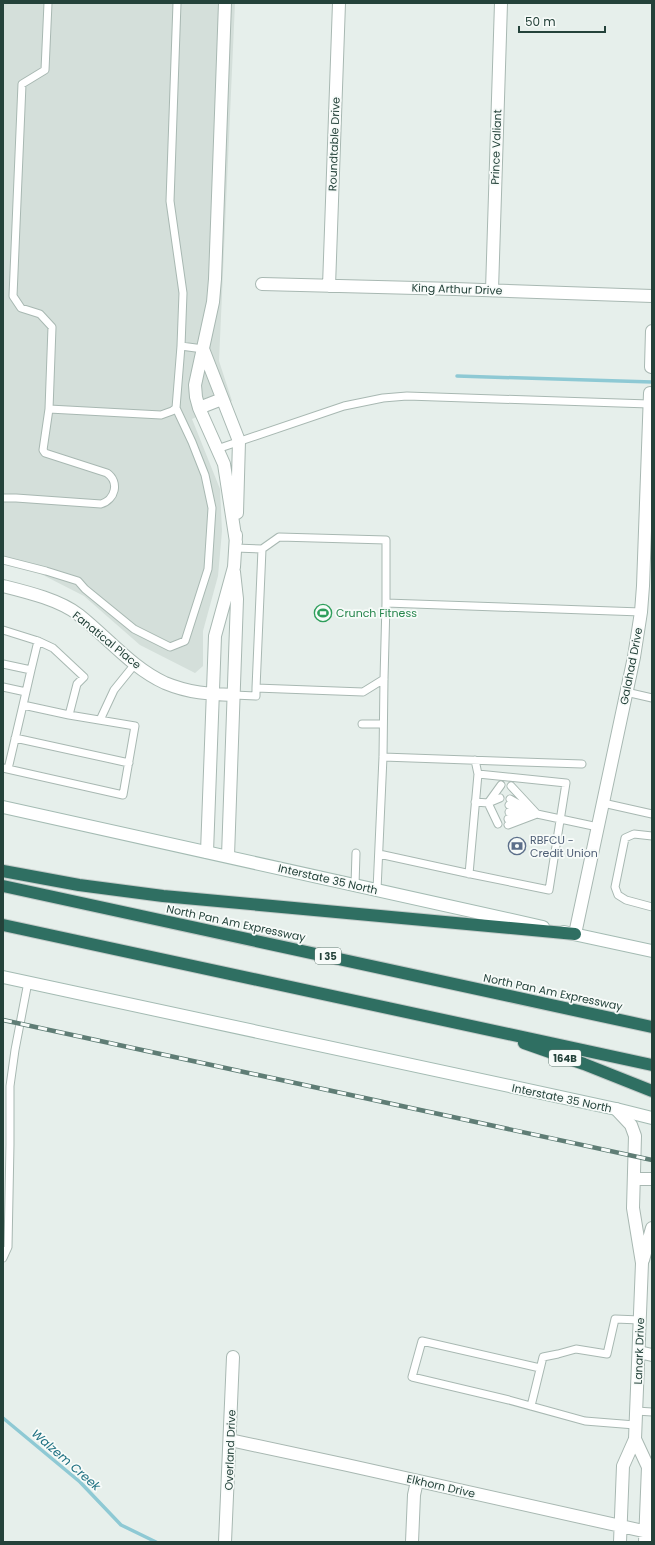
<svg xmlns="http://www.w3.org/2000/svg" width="655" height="1545" font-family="Poppins,sans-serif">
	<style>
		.built { fill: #d4dfda }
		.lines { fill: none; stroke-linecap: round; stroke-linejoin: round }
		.stream { stroke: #8ec9d4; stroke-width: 3.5 }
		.lane-casing { stroke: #a8b8b2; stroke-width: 9 }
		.street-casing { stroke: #a8b8b2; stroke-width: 14 }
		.secondary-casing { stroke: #a4bbb3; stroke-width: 14 }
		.highway-casing { stroke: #c2cac8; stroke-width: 14 }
		.lane { stroke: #fff; stroke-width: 7 }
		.street { stroke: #fff; stroke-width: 12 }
		.secondary { stroke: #fff; stroke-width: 12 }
		.highway { stroke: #2f6f62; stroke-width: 12 }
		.rail-casing { stroke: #5f7d75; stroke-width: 4.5 }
		.rail { stroke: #f7fbf9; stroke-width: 3; stroke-dasharray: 9; stroke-linecap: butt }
		.labels { text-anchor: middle; stroke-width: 3.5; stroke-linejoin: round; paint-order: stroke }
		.shield { fill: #f7fbf9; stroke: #637a73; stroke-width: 1 }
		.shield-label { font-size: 10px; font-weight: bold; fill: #24423a }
		.street-label { font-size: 11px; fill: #24423a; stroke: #f7fbf9 }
		.leisure-label { font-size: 11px; fill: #27864d; stroke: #f7fbf9; text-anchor: start }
		.service-label { font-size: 11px; fill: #4e5e75; stroke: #f7fbf9; text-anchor: start }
		.water-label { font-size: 12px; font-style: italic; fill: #1c6f80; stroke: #f7fbf9 }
	</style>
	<rect width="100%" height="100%" fill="#e6efeb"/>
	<path class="built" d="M3,3H235L219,361L232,401L192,419L220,489L222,531L218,576L203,631V666L195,673L140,645L84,596L35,571L3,564Z"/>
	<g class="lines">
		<path class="stream" d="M457,376L652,382
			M3,1418L80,1482L121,1525L156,1542"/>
		<defs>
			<path id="lane" d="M177,3L170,201L183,293L181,346
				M49,409L161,415L172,411L176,408L181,346L203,349
				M217,449L344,406L383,398L407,396L649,404
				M3,498H16L101,504C115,500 120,482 107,473L45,453L43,450L49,409L52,327L40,314L21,308L13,296L22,84L45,70L48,3
				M235,548L262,549L256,688
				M262,549L279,537L386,540V603
				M3,560L46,571L78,581L85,589L134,629L170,647L185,641L208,569L212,508L205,475L192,442L176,408
				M3,630L38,641L31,670L3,664
				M31,670L23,705L69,715
				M3,687L26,692
				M626,692L652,698
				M234,695L256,696V688L363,692L384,679
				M100,720L114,690L135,664
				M362,724H383
				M15,738L129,763
				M383,757L582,764
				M3,768L123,795L135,726L69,715L77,684L84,677L53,648L38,641
				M8,769L23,705
				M511,786L537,814
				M510,799L531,811
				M475,802L488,803L498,824
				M488,803L501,785
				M488,803L500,798
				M603,803L652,814
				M509,805L523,810
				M509,812L525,813
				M508,819L521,817
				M508,825L537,814L598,827
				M652,836L634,834L625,838L615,887L618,895L626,900L652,907
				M379,854L466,873L549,890L566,783L478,774L475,760
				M469,874L478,774
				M355,885L356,853
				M377,890L383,757L384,679L386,603L641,612
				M3,1258L8,1247L10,1144V1086L15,1050L28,982
				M540,1368L422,1341L412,1377L509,1400L585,1421L635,1425
				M531,1406L543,1357L558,1354L576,1349L607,1354L615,1319L640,1320
				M636,1411L652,1412"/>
			<path id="street" d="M225,3L215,279L213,302L195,385L196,397L199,408L224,464L236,542
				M262,284L455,289L652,296
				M329,286L339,3
				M492,290L501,3
				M203,349L239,441L237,513
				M651,367L652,331
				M199,408L222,399
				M3,586C27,592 60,600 79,615C108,638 132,668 165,683C189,693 209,694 234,695
				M207,852L215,636L234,567L236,535
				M228,856L237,599L234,572
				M575,934L634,657L641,612L643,586L650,393
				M616,1109L631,1125L635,1136L633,1208L642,1263L635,1439L623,1466L620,1542
				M634,1179H652
				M643,1260L652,1228
				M639,1352L652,1355
				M635,1439L648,1467L645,1542
				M230,1440L347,1465L652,1533
				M225,1542L233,1357
				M412,1542L414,1495L417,1481"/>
			<path id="secondary" d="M3,807L543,927
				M564,932L652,951
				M3,977L616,1109L652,1118"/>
			<path id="highway" d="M3,871L79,885L163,896L575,934
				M3,886L652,1027
				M3,925L652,1065
				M524,1043L584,1064L652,1091"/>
		</defs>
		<use href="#lane" class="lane-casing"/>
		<use href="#street" class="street-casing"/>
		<use href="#secondary" class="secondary-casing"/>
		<use href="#highway" class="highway-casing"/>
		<use href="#lane" class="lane"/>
		<use href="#street" class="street"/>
		<use href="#secondary" class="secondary"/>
		<use href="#highway" class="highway"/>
		<defs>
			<path id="rail" d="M3,1020L652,1160"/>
		</defs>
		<use href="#rail" class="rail-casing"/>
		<use href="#rail" class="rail"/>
	</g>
	<defs>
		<symbol id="stadium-ring" viewBox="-11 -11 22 22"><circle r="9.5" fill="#f7fbf9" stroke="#2e9e5b" stroke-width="1.5"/><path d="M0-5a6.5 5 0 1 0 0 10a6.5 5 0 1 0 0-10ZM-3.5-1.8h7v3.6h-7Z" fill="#2e9e5b"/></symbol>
		<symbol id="bank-ring" viewBox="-11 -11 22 22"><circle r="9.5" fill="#f7fbf9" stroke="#5c6f8a" stroke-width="1.5"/><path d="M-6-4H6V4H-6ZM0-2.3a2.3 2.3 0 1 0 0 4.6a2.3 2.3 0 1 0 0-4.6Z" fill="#5c6f8a"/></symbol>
	</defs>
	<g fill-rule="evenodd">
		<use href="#stadium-ring" x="313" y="603" width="20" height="20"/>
		<use href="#bank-ring" x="507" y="836" width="20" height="20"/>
	</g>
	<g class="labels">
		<g class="shield">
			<rect x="315" y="948" width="26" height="16" rx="3"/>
			<rect x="549" y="1050" width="32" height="16" rx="3"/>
		</g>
		<g class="shield-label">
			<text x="328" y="960">I 35</text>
			<text x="565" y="1062">164B</text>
		</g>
		<g class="street-label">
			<text transform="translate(334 144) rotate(-88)" y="4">Roundtable Drive</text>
			<text transform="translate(496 147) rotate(-88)" y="4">Prince Valiant</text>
			<text transform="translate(457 289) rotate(2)" y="4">King Arthur Drive</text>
			<text transform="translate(107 640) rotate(39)" y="4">Fanatical Place</text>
			<text transform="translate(631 666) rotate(-79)" y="4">Galahad Drive</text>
			<text transform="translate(328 879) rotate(13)" y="4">Interstate 35 North</text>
			<text transform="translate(236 923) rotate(12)" y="4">North Pan Am Expressway</text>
			<text transform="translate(553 992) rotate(12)" y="4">North Pan Am Expressway</text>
			<text transform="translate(562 1098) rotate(12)" y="4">Interstate 35 North</text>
			<text transform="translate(639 1351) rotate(-88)" y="4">Lanark Drive</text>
			<text transform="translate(230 1450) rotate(-88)" y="4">Overland Drive</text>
			<text transform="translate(441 1486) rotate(13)" y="4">Elkhorn Drive</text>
		</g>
		<g class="leisure-label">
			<text x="336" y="617">Crunch Fitness</text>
		</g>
		<g class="service-label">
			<text x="530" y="844">RBFCU -<tspan x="530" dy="13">Credit Union</tspan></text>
		</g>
		<g class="water-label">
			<text transform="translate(66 1460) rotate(41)" y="4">Walzem Creek</text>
		</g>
	</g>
	<rect width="655" height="1545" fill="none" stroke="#24423a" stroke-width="8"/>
	<path d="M519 26v6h86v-6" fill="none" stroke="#24423a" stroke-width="2"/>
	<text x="525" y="26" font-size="12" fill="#24423a" stroke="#f7fbf9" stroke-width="3" paint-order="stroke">50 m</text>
</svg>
